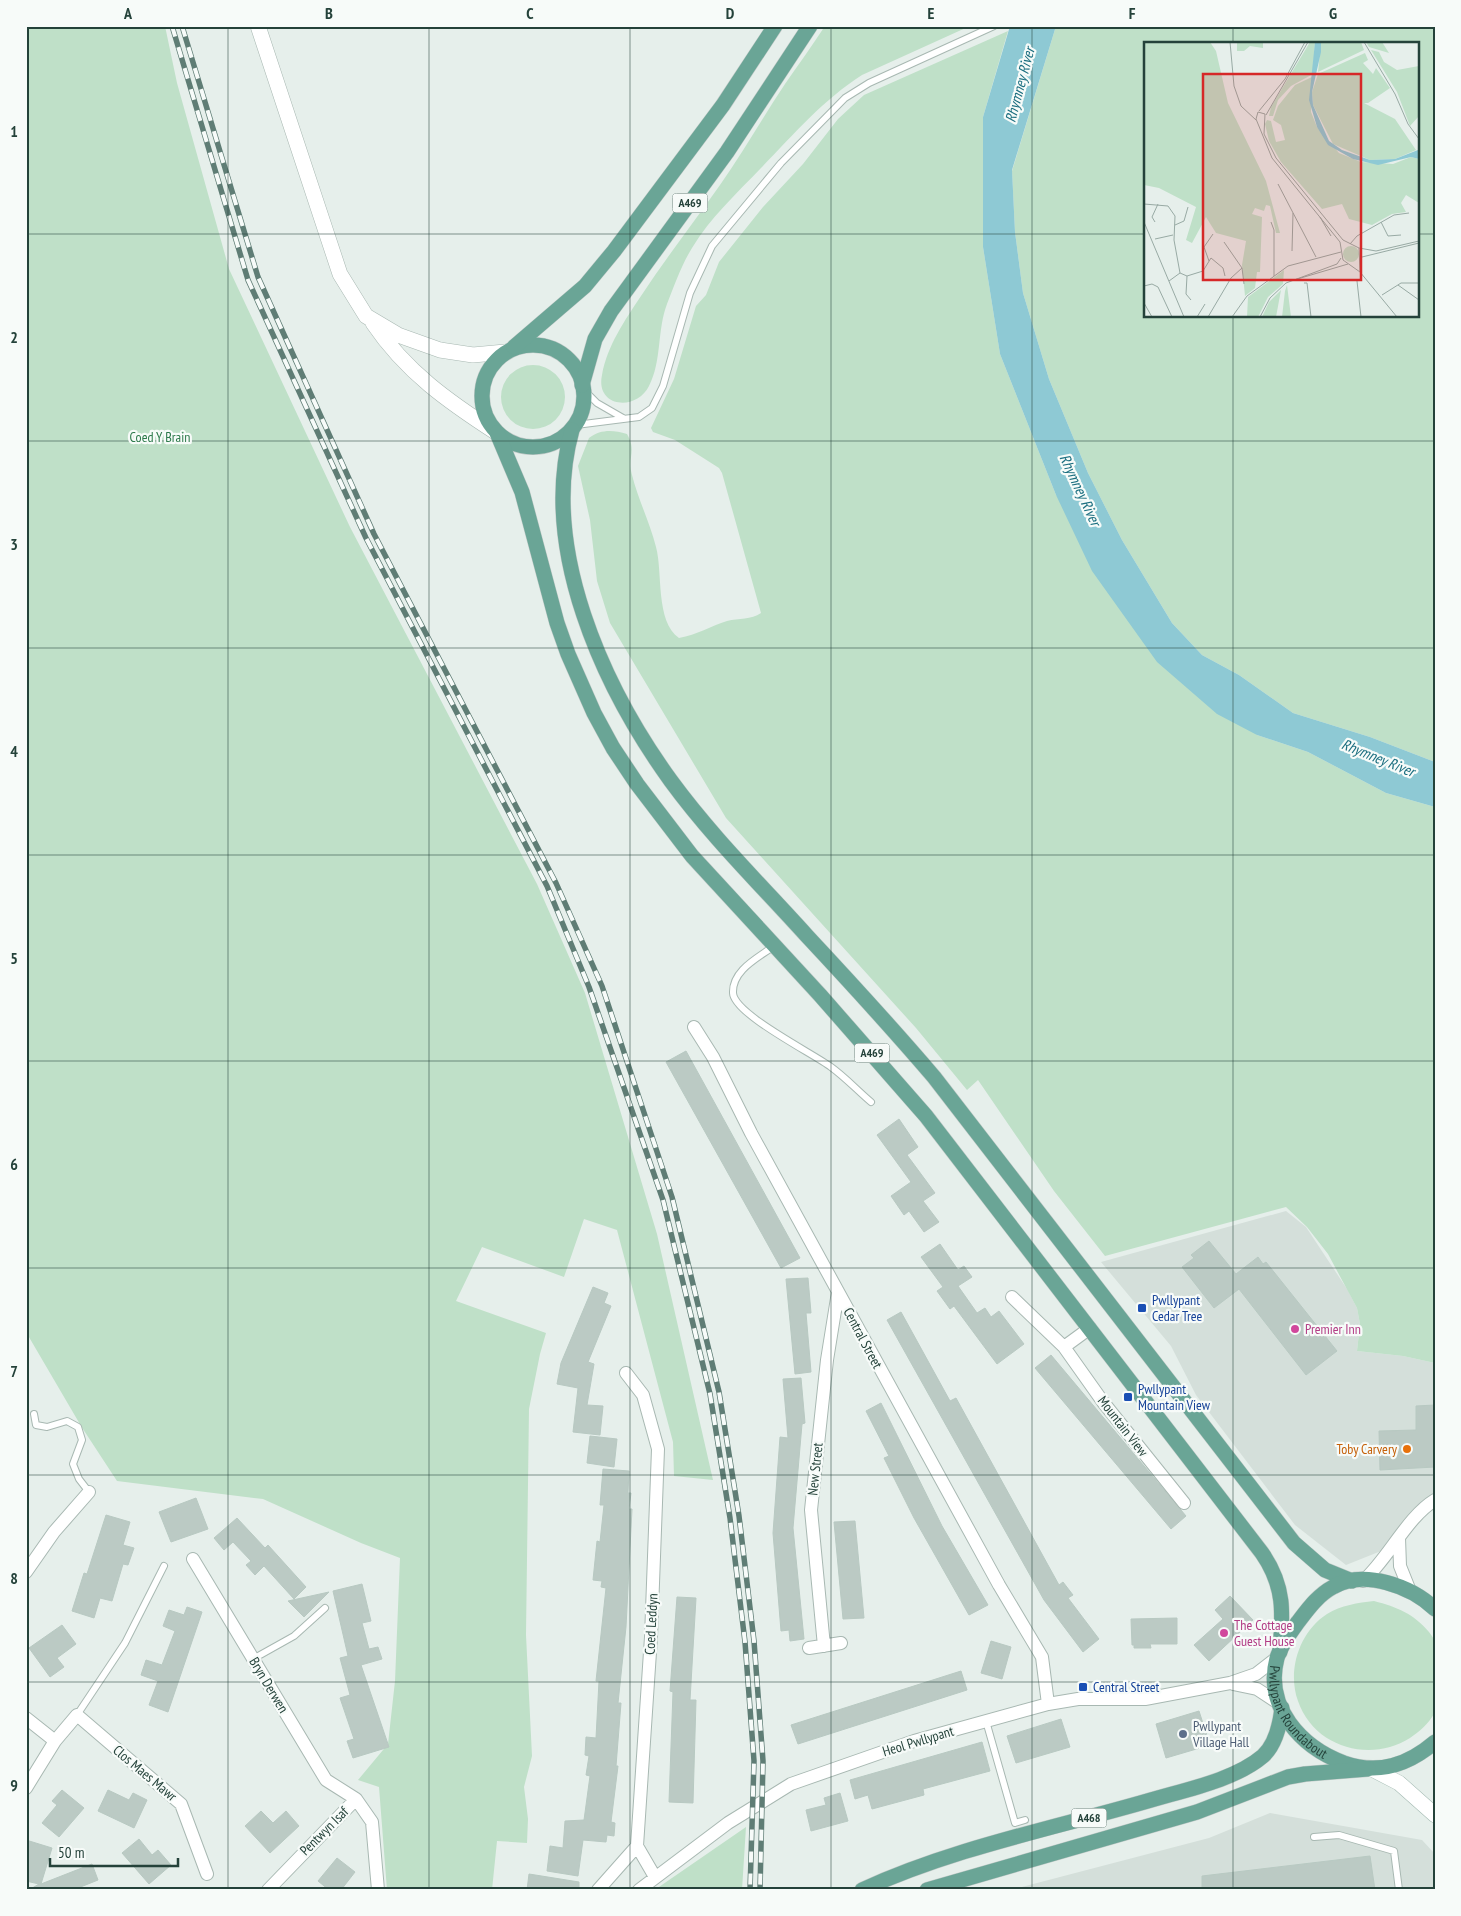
<svg xmlns="http://www.w3.org/2000/svg" width="1461" height="1916" font-family="'PT Sans Narrow',sans-serif">
	<style>
		.built { fill: #d4dfda }
		.green { fill: #bfe0c8; fill-rule: evenodd }
		.water { fill: #8ec9d4 }
		.building { fill: #bbcac4; stroke: #b8c9c2 }
		.lines { fill: none; stroke-linecap: round; stroke-linejoin: round }
		.service-casing { stroke: #a8b8b2; stroke-width: 8 }
		.minor-casing { stroke: #a8b8b2; stroke-width: 14 }
		.tertiary-casing { stroke: #a8b8b2; stroke-width: 16 }
		.secondary-casing { stroke: #a4bbb3; stroke-width: 16 }
		.primary-casing { stroke: #c2cac8; stroke-width: 16 }
		.service { stroke: #fff; stroke-width: 6 }
		.minor { stroke: #fff; stroke-width: 12 }
		.tertiary { stroke: #fff; stroke-width: 15 }
		.secondary { stroke: #fff; stroke-width: 15 }
		.primary { stroke: #6aa596; stroke-width: 15 }
		.rail-casing { stroke: #5f7d75; stroke-width: 5.5 }
		.rail { stroke: #f7fbf9; stroke-width: 4; stroke-dasharray: 11; stroke-linecap: butt }
		.grid { fill: none; stroke: #24423a; stroke-width: 1; stroke-opacity: 0.55 }
		.transit-dot { fill: #1a4fb4; stroke: #f7fbf9; stroke-width: 2 }
		.hotel-dot { fill: #d1479c; stroke: #f7fbf9; stroke-width: 2 }
		.food-dot { fill: #e8710a; stroke: #f7fbf9; stroke-width: 2 }
		.service-dot { fill: #5c6f8a; stroke: #f7fbf9; stroke-width: 2 }
		.labels { text-anchor: middle; stroke-width: 4.5; stroke-linejoin: round; paint-order: stroke }
		.shield { fill: #f7fbf9; stroke: #637a73; stroke-width: 1 }
		.shield-label { font-size: 12px; font-weight: bold; fill: #24423a }
		.park-label { font-size: 14px; fill: #2d7a4b; stroke: #f7fbf9 }
		.transit-label { font-size: 14px; fill: #164399; stroke: #f7fbf9; text-anchor: start }
		.hotel-label { font-size: 14px; fill: #b23c85; stroke: #f7fbf9; text-anchor: start }
		.street-label { font-size: 14px; fill: #24423a; stroke: #f7fbf9 }
		.food-label { font-size: 14px; fill: #c56008; stroke: #f7fbf9; text-anchor: end }
		.service-label { font-size: 14px; fill: #4e5e75; stroke: #f7fbf9; text-anchor: start }
		.water-label { font-size: 15px; font-style: italic; fill: #1c6f80; stroke: #f7fbf9 }
		.inset-road { fill: none; stroke: #98aaa4; stroke-width: 1 }
		.view { fill: #d62828; fill-opacity: 0.15; stroke: #d62828; stroke-width: 2.5 }
		.inset-edge { fill: none; stroke: #24423a; stroke-width: 2.5 }
		.neatline { fill: none; stroke: #24423a; stroke-width: 2 }
		.grid-label { font-size: 16px; text-anchor: middle; font-weight: bold; fill: #24423a }
	</style>
	<rect width="100%" height="100%" fill="#e6efeb"/>
	<path class="built" d="M1286,1211L1306,1227L1347,1289L1357,1308L1360,1324L1357,1351L1403,1356L1435,1363V1496L1386,1549L1346,1565L1295,1525L1196,1395L1171,1346L1101,1262Z
		M1270,1813L1422,1840L1435,1854V1890H1010L1209,1838Z"/>
	<path class="green" d="M26,26H165L177,83L229,269L350,527L537,884L585,993L657,1234L713,1480L674,1476L673,1442L617,1230L584,1219L564,1277L482,1247L456,1301L546,1333L540,1354L529,1409L526,1635L532,1756L524,1787L528,1819L527,1843L497,1841L492,1890H387L379,1787L358,1780L388,1744L395,1681L400,1558L361,1543L263,1499L117,1481L81,1426L26,1332Z
		M825,26H970L862,75C823,100 793,135 761,168C737,193 710,218 692,248C682,264 674,286 667,304C657,330 662,361 649,386C636,412 595,407 602,375C607,346 625,320 641,296C666,258 694,222 720,185C743,152 763,117 785,84C798,65 812,46 825,26Z
		M1056,26H1435V762L1370,737L1293,713L1239,675L1202,655L1172,623L1122,540L1088,473L1049,379L1023,293L1015,232L1012,171ZM1145,44H1417V316H1145Z
		M1008,31L983,117V247L1000,354L1056,495L1257,735L1308,752L1386,793L1435,807V1363L1403,1356L1357,1351L1360,1324L1357,1308L1328,1254L1307,1227L1286,1207L1105,1256L1054,1191L978,1080L967,1090L916,1028L726,818L610,623L597,581L590,520L578,466L589,438C601,429 613,430 627,434C637,451 627,457 632,475C638,499 650,523 656,547C663,572 655,621 679,638C697,635 711,626 727,621C739,618 751,620 761,613L722,473L719,468L675,440L653,432L651,428L674,379L696,306L706,295L719,262L763,207L803,164L838,119L864,95Z
		M501 397a32 32 0 1 1 64 0a32 32 0 1 1-64 0Z
		M1374,1601C1397,1607 1414,1614 1429,1632C1431,1635 1434,1638 1435,1642C1436,1650 1435,1660 1435,1668C1435,1678 1438,1706 1434,1714C1429,1723 1419,1732 1410,1738C1371,1763 1314,1748 1298,1701C1287,1671 1299,1632 1327,1614C1341,1605 1358,1603 1374,1601Z
		M746,1827L742,1890H656V1889Z"/>
	<path class="water" d="M1010,26H1056L1012,170L1015,232L1023,293L1049,379L1088,473L1122,540L1172,623L1202,655L1239,675L1293,713L1370,737L1435,762V807L1386,793L1308,752L1257,735L1217,714L1157,662L1092,571L1056,495L1000,354L983,247V117Z"/>
	<path class="building" d="M686,1051L800,1258L781,1268L666,1062Z
		M899,1119L918,1147L907,1155L935,1193L923,1201L939,1222L924,1232L909,1211L904,1215L891,1196L911,1182L877,1135Z
		M1209,1241L1236,1274L1258,1257L1263,1264L1266,1262L1337,1351L1306,1375L1239,1289L1214,1308L1182,1267L1194,1258L1191,1255Z
		M940,1244L958,1270L964,1266L972,1277L958,1286L977,1313L985,1308L991,1317L999,1311L1024,1344L997,1364L954,1306L950,1309L937,1291L943,1287L921,1257Z
		M808,1278L811,1313H806L811,1372L795,1374L786,1279Z
		M593,1287L608,1293L604,1303L611,1306L588,1362L594,1364L587,1405L603,1406L600,1435L573,1432L578,1388L557,1384L561,1363Z
		M901,1312L950,1401L956,1398L1059,1585L1063,1582L1073,1595L1068,1598L1099,1639L1083,1652L1044,1600L887,1320Z
		M1051,1355L1186,1516L1171,1529L1035,1368Z
		M801,1378L805,1423L802,1424L793,1528L804,1639L790,1641L789,1630L781,1631L773,1533L780,1437L788,1438L783,1379Z
		M881,1403L942,1526L988,1605L969,1615L914,1518L884,1458L889,1456L866,1411Z
		M1435,1405V1467L1380,1470L1379,1431L1416,1430V1406Z
		M590,1436L617,1439L614,1467L587,1463Z
		M603,1469L629,1471L628,1493H631L629,1509H632L626,1627L618,1703H621L616,1766H618L611,1822L615,1823L614,1836L607,1835L606,1842L583,1840L578,1876L547,1871L550,1846L563,1848L565,1821L584,1820L590,1776L586,1775L589,1756L585,1755L586,1737L596,1738L599,1681H596L606,1588L601,1587L602,1581L593,1580L597,1541L600,1542L604,1505H600Z
		M196,1498L208,1529L171,1542L159,1512Z
		M106,1515L130,1522L123,1545L134,1548L128,1565L123,1564L112,1601L100,1598L94,1618L72,1611L84,1573L87,1574Z
		M237,1518L265,1548L268,1545L306,1587L294,1599L264,1566L255,1575L246,1565L251,1561L233,1542L224,1550L214,1538Z
		M855,1521L864,1618L843,1619L834,1522Z
		M362,1584L371,1621L362,1623L369,1649L378,1647L382,1659L361,1665L389,1747L353,1758L347,1741L354,1739L340,1698L350,1695L340,1658L348,1656L333,1591Z
		M329,1592L304,1617L288,1601Z
		M1230,1596L1253,1620L1209,1661L1194,1645L1223,1619L1215,1610Z
		M677,1597L696,1598L690,1700H696L693,1803L669,1802L673,1692L670,1691Z
		M187,1607L202,1612L168,1712L149,1705L158,1681L141,1675L146,1660L162,1665L175,1631L163,1626L169,1610L184,1615Z
		M1177,1618V1644H1150L1151,1648H1134V1645H1132L1131,1619Z
		M62,1625L76,1644L57,1658L64,1667L50,1677L29,1648Z
		M991,1641L1011,1647L1002,1679L981,1673Z
		M961,1671L967,1690L798,1744L791,1725Z
		M1199,1711L1210,1745L1166,1758L1156,1724Z
		M1061,1719L1070,1747L1016,1763L1007,1736Z
		M982,1742L990,1771L923,1789L924,1795L872,1809L868,1795L855,1799L850,1780Z
		M62,1790L84,1808L59,1837L42,1823L57,1805L52,1801Z
		M108,1790L129,1800L133,1793L147,1800L134,1828L98,1811Z
		M840,1793L848,1821L811,1831L806,1810L826,1805L824,1798Z
		M261,1811L273,1823L286,1811L299,1826L270,1853L245,1826Z
		M139,1839L152,1855L158,1850L171,1865L149,1884L122,1853Z
		M26,1840L52,1848L41,1884L92,1864L98,1880L73,1890H29L39,1884L26,1881Z
		M1370,1856L1375,1890H1202V1876Z
		M337,1858L355,1872L341,1890H329L318,1881Z
		M529,1874L579,1882V1890H527Z"/>
	<g class="lines">
		<defs>
			<path id="service" d="M583,389L597,403L623,418
				M576,425L639,417L652,408L663,386L690,293L712,246L781,163L845,98L869,83L994,26
				M774,946C758,958 732,970 733,993C734,1014 812,1053 831,1067C845,1077 858,1091 871,1102
				M34,1414L36,1425L47,1427L67,1421L78,1427L82,1440L73,1464L79,1479L89,1492
				M253,1659L294,1636L325,1608
				M77,1715L125,1643L164,1566
				M986,1721L1015,1823L1025,1820
				M1314,1837L1339,1835L1394,1851L1399,1890"/>
			<path id="minor" d="M694,1027L713,1057L751,1133L999,1585L1042,1657L1048,1704
				M1012,1297L1064,1347
				M1090,1328L1064,1347L1103,1402L1184,1503
				M626,1373L643,1395L658,1449L651,1637L637,1846L655,1877
				M1399,1538L1400,1566L1410,1591
				M193,1559L326,1780L356,1799
				M26,1572L54,1532L89,1492
				M1363,1581C1388,1559 1407,1517 1435,1500
				M824,1646L811,1510L827,1360L838,1292
				M809,1648L841,1643
				M1233,1684L1257,1689L1280,1704
				M26,1718L55,1741
				M26,1788L55,1741L77,1715L181,1804L207,1874
				M268,1890L356,1799L372,1822L378,1890
				M598,1890L637,1846
				M639,1890L728,1823L791,1784L914,1741L1048,1704L1078,1699H1145L1230,1683L1256,1674L1278,1657"/>
			<path id="tertiary" d="M258,26L340,274L366,316L398,335L440,350L473,355L505,352
				M373,323C406,372 449,402 497,433"/>
			<path id="secondary" d="M1372,1769L1399,1783L1435,1815"/>
			<g id="primary">
				<circle cx="533" cy="396" r="51"/>
				<path d="M514,347L585,286L614,251L723,105L775,26"/>
				<path d="M582,385L595,339L611,311L727,152L810,26"/>
				<path d="M572,430C539,548 603,687 671,781C712,837 761,885 807,936C850,982 893,1029 934,1077L1294,1543L1325,1570L1352,1581"/>
				<path d="M497,433L522,492L557,623L568,654L594,713L613,748L637,784L692,856L820,995L926,1116L1262,1553C1285,1586 1283,1613 1280,1652"/>
				<path id="s1" d="M1435,1609C1411,1586 1364,1569 1333,1587C1318,1595 1308,1609 1298,1622C1290,1633 1281,1645 1277,1658C1264,1707 1301,1747 1344,1763C1379,1775 1408,1765 1435,1742"/>
				<path d="M862,1890C953,1848 1055,1828 1151,1800C1185,1790 1235,1780 1263,1756C1276,1744 1280,1725 1282,1708"/>
				<path d="M927,1890L1197,1812L1288,1777L1305,1774L1368,1769"/>
			</g>
		</defs>
		<use href="#service" class="service-casing"/>
		<use href="#minor" class="minor-casing"/>
		<use href="#tertiary" class="tertiary-casing"/>
		<use href="#secondary" class="secondary-casing"/>
		<use href="#primary" class="primary-casing"/>
		<use href="#service" class="service"/>
		<use href="#minor" class="minor"/>
		<use href="#tertiary" class="tertiary"/>
		<use href="#secondary" class="secondary"/>
		<use href="#primary" class="primary"/>
		<defs>
			<path id="rail" d="M172,26L248,280L366,538L547,886L589,987L663,1200L710,1394L730,1518L745,1642L754,1761L750,1890
				M182,26L258,277L374,534L556,883L602,986L672,1197L719,1392L739,1516L754,1641L763,1761L760,1890"/>
		</defs>
		<use href="#rail" class="rail-casing"/>
		<use href="#rail" class="rail"/>
	</g>
	<path class="grid" d="M228,26V1890M429,26V1890M630,26V1890M831,26V1890M1032,26V1890M1233,26V44M26,234H1145M1417,234H1435M1233,316V1890M26,441H1435M26,648H1435M26,855H1435M26,1061H1435M26,1268H1435M26,1475H1435M26,1682H1435"/>
	<g class="transit-dot">
		<rect x="1137" y="1303" width="10" height="10" rx="2.5"/>
		<rect x="1123" y="1392" width="10" height="10" rx="2.5"/>
		<rect x="1078" y="1682" width="10" height="10" rx="2.5"/>
	</g>
	<g class="hotel-dot">
		<circle cx="1295" cy="1329" r="5"/>
		<circle cx="1224" cy="1633" r="5"/>
	</g>
	<circle class="food-dot" cx="1407" cy="1449" r="5"/>
	<circle class="service-dot" cx="1183" cy="1734" r="5"/>
	<g class="labels">
		<g class="shield">
			<rect x="672.5" y="193.5" width="35" height="19" rx="4"/>
			<rect x="854.5" y="1043.5" width="35" height="19" rx="4"/>
			<rect x="1071.5" y="1808.5" width="35" height="19" rx="4"/>
		</g>
		<g class="shield-label">
			<text x="690" y="207">A469</text>
			<text x="872" y="1057">A469</text>
			<text x="1089" y="1822">A468</text>
		</g>
		<g class="park-label">
			<text x="160" y="442">Coed Y Brain</text>
		</g>
		<g class="transit-label">
			<text x="1152" y="1305">Pwllypant<tspan x="1152" dy="16">Cedar Tree</tspan></text>
			<text x="1138" y="1394">Pwllypant<tspan x="1138" dy="16">Mountain View</tspan></text>
			<text x="1093" y="1692">Central Street</text>
		</g>
		<g class="hotel-label">
			<text x="1305" y="1334">Premier Inn</text>
			<text x="1234" y="1630">The Cottage<tspan x="1234" dy="16">Guest House</tspan></text>
		</g>
		<g class="street-label">
			<text transform="translate(863 1338) rotate(62)" y="5">Central Street</text>
			<text transform="translate(1123 1426) rotate(52)" y="5">Mountain View</text>
			<text transform="translate(815 1469) rotate(-84)" y="5">New Street</text>
			<text transform="translate(651 1624) rotate(-87)" y="5">Coed Leddyn</text>
			<text transform="translate(269 1685) rotate(59)" y="5">Bryn Derwen</text>
			<text dy="5" stroke="none"><textPath href="#s1" startOffset="265">Pwllypant Roundabout</textPath></text>
			<text transform="translate(918 1741) rotate(-17)" y="5">Heol Pwllypant</text>
			<text transform="translate(145 1773) rotate(40)" y="5">Clos Maes Mawr</text>
			<text transform="translate(324 1831) rotate(-45)" y="5">Pentwyn Isaf</text>
		</g>
		<g class="food-label">
			<text x="1397" y="1454">Toby Carvery</text>
		</g>
		<g class="service-label">
			<text x="1193" y="1731">Pwllypant<tspan x="1193" dy="16">Village Hall</tspan></text>
		</g>
		<g class="water-label">
			<text transform="translate(1020 85) rotate(-75)" y="5">Rhymney River</text>
			<text transform="translate(1080 490) rotate(65)" y="5">Rhymney River</text>
			<text transform="translate(1378 758) rotate(22)" y="5">Rhymney River</text>
		</g>
	</g>
	<g transform="translate(1144 42)">
		<rect width="275" height="275" fill="#e6efeb"/>
		<path d="M0,0H66L72,9L84,61L122,139L136,191H132L126,164L122,163L120,169L111,166L108,172L118,175L116,230H113L111,246L101,254L98,223L102,199L72,191L62,175L48,201L42,198L52,165L15,146L0,143ZM93,0H119V6L106,4L100,9H93ZM166,0H171L169,32L147,44L134,58L129,74H125L127,65ZM177,0H217L220,8L174,30ZM222,0H238L245,11L225,5ZM227,8L235,10L240,20L253,28L275,24V74L266,84L253,50ZM221,11L224,18L219,21L229,32L232,26L246,46L224,61H220L251,77L272,108L251,117L226,118L189,102L169,63L168,50L174,32ZM168,35L167,70L173,85L195,111L217,120L249,122L267,115L275,117V161L262,153L257,161L262,170L248,172L228,183L205,177L198,162L178,167L137,120L125,99L121,82L123,78L127,79L132,100L141,98L137,83L129,78L134,64L151,43ZM199 212a8 8 0 1 1 16 0a8 8 0 1 1-16 0ZM140,228L139,242L124,255L114,275H103L104,255ZM143,243L147,275H138L141,249ZM137,248L132,275H118L125,260Z" fill="#bfe0c8"/>
		<path d="M171,0H177V10L168,50L169,63L185,99L198,108L226,118L251,117L274,108L275,117L267,115L234,123L209,117L184,103L173,85L165,58Z" fill="#8ec9d4"/>
		<path class="inset-road" d="M86,0L90,44L97,64L112,78M220,0L251,52L264,82L275,97M115,69L141,37L161,0M122,73L164,0M134,142L172,215M0,162L24,164L31,174L30,198L36,231L25,239M176,175L187,194M0,180L40,275M11,180L8,175L14,162M127,180L130,188V234M237,180L244,194L257,193M31,183L40,179L44,165M11,197L29,193M80,200L98,226M206,202L213,194L250,173L265,171M215,206L232,209L275,199M148,209L149,171M218,215L275,201M65,219L60,205L69,192M216,230L215,206L199,198L132,116L120,92L121,72L114,70L112,77L128,116L196,200L199,218L216,230L253,275M36,231L43,234L42,252L47,258M43,234L59,229L67,216L79,226L81,234M150,238L204,222M213,239L217,275M160,241H163L167,275M254,243L275,258M0,244L8,242L14,245L28,275M238,253L257,241H275M0,261L8,275M53,275L61,262M64,275L87,236L98,226L100,242M88,275L103,254L144,224L197,210M116,275L126,256L142,241L193,222L197,216"/>
		<path class="view" d="M59,32H217V238H59Z"/>
		<rect width="275" height="275" class="inset-edge"/>
	</g>
	<rect width="1461" height="1916" fill="none" stroke="#f7fbf9" stroke-width="55"/>
	<path d="M50 1858v8h128v-8" fill="none" stroke="#24423a" stroke-width="2.5"/>
	<text x="58" y="1858" font-size="15" fill="#24423a" stroke="#f7fbf9" stroke-width="4" paint-order="stroke">50 m</text>
	<rect x="28" y="28" width="1406" height="1860" class="neatline"/>
	<g class="grid-label">
		<text x="128" y="19">A</text>
		<text x="329" y="19">B</text>
		<text x="530" y="19">C</text>
		<text x="730" y="19">D</text>
		<text x="931" y="19">E</text>
		<text x="1132" y="19">F</text>
		<text x="1333" y="19">G</text>
		<text x="14" y="137">1</text>
		<text x="14" y="343">2</text>
		<text x="14" y="550">3</text>
		<text x="14" y="757">4</text>
		<text x="14" y="964">5</text>
		<text x="14" y="1170">6</text>
		<text x="14" y="1377">7</text>
		<text x="14" y="1584">8</text>
		<text x="14" y="1791">9</text>
	</g>
</svg>
